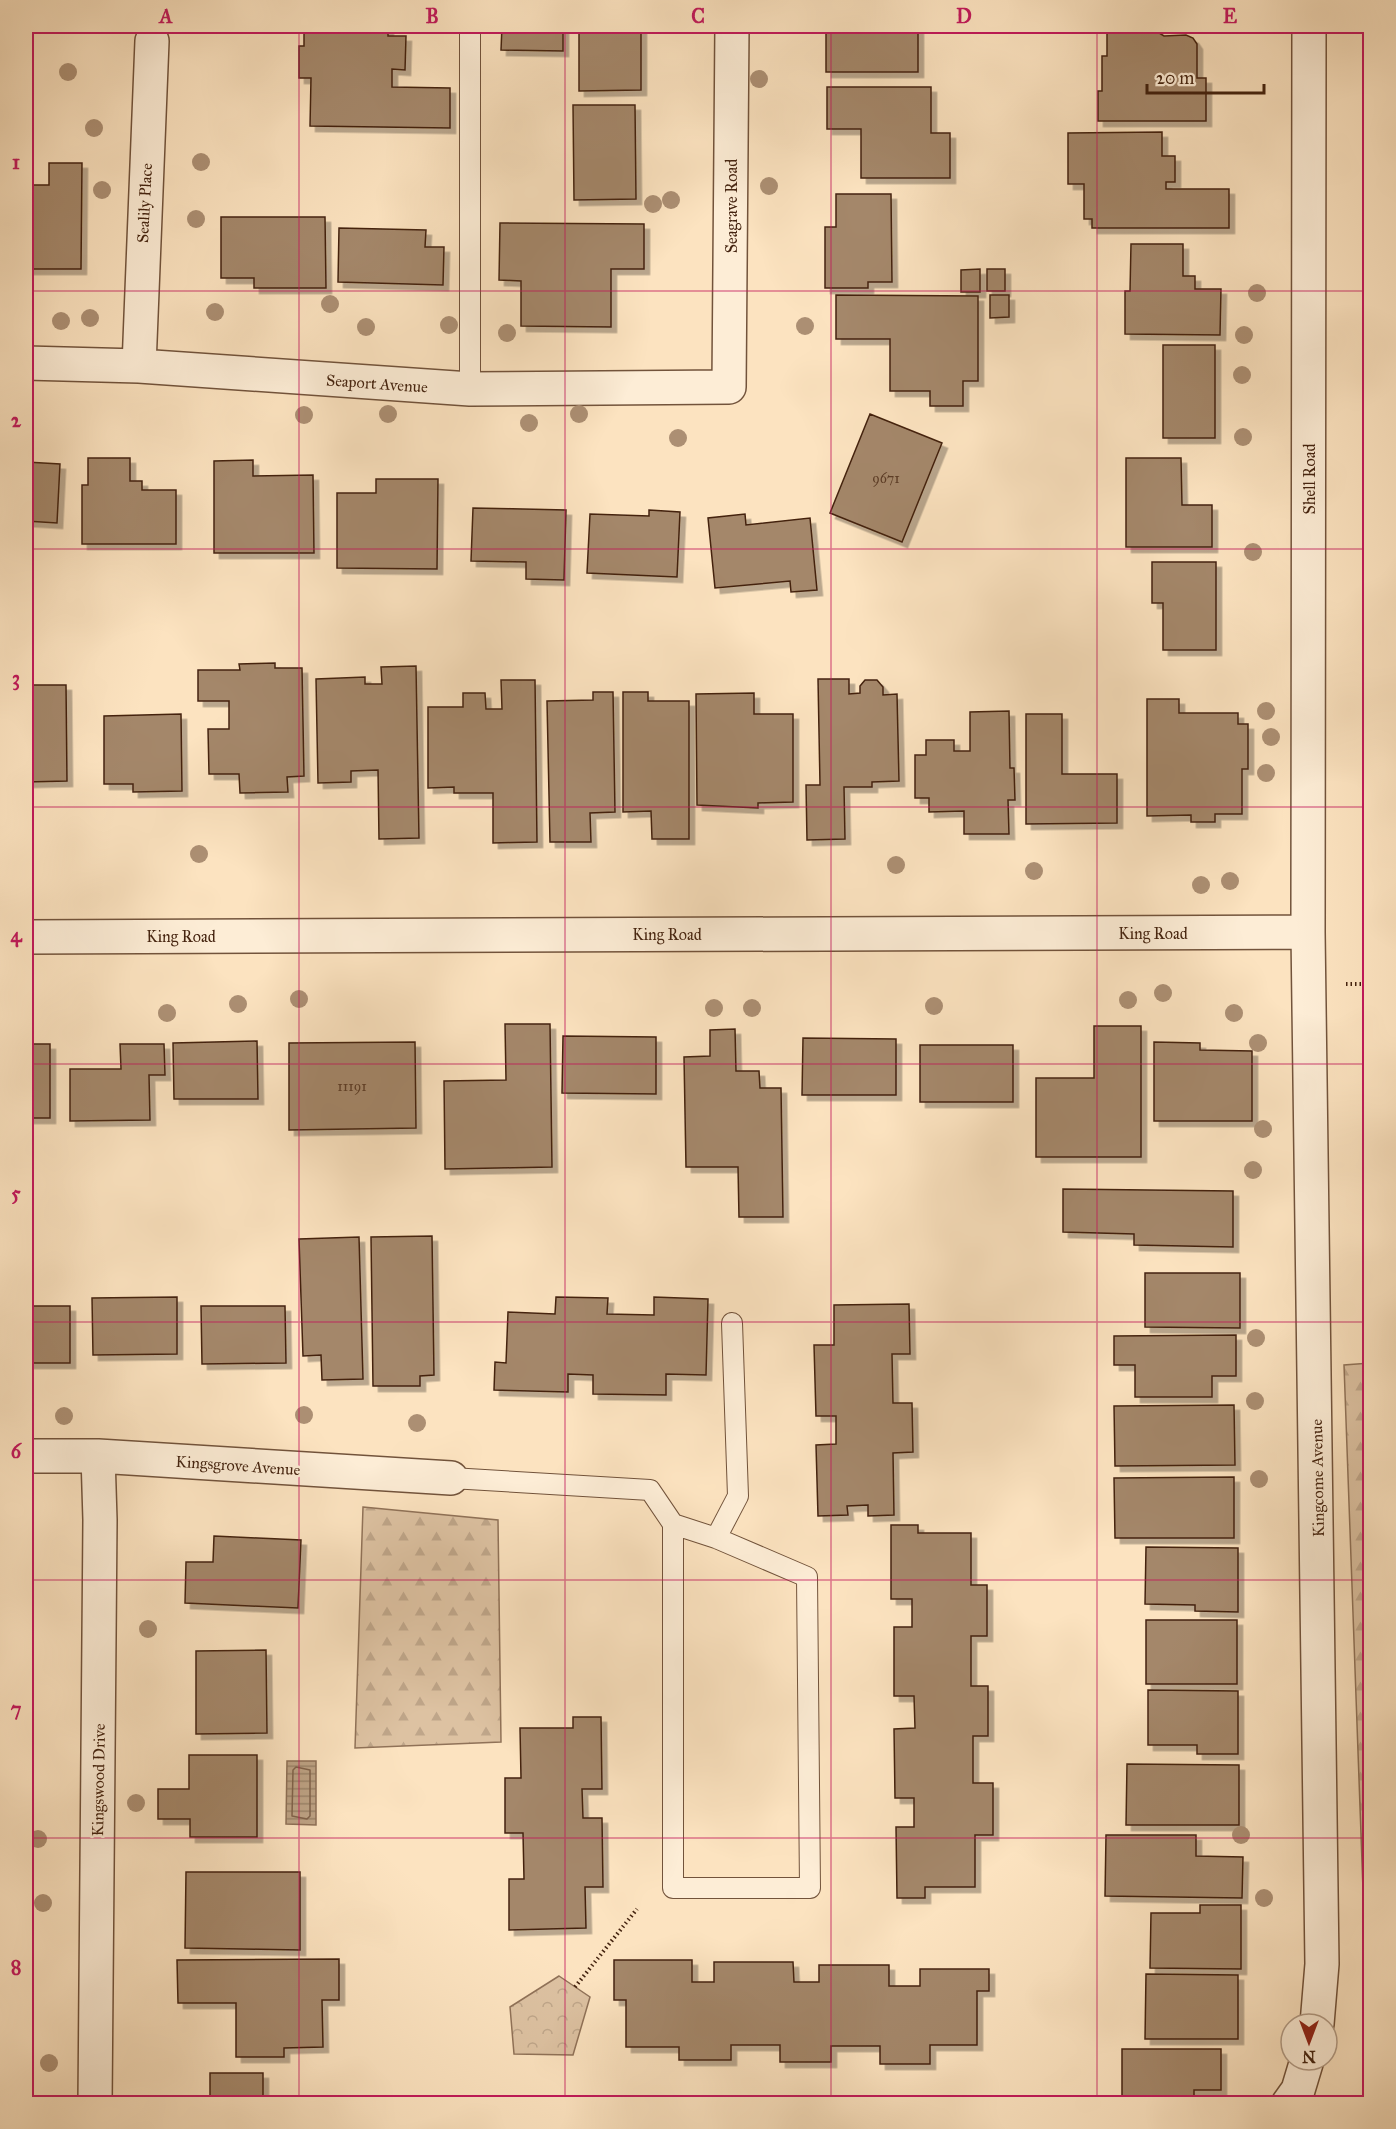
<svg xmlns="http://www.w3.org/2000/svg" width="1396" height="2129" font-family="'IM FELL Great Primer',serif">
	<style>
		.forest { fill: url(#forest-firs); stroke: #907258; stroke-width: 1.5 }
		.park { fill: url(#park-crowns); stroke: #907258; stroke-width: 1.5 }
		.water { fill: url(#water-rules); stroke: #8d6f55; stroke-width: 1.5 }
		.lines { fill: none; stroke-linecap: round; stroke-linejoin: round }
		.shore { stroke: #80624a; stroke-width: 1.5 }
		.building { fill: #a4876b; stroke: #44230f; stroke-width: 1.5; filter: url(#shadow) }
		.lane-casing { stroke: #72533b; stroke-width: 22 }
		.street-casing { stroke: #72533b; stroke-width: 36 }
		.path { stroke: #44230f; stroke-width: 4; stroke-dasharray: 1.5 3; stroke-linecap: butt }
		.lane { stroke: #fdedd6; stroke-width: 20 }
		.street { stroke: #fdedd6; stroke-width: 33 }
		.tree { fill: #ac8f73 }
		.grid { fill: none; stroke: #c2185b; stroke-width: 1.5; stroke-opacity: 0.55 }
		.labels { text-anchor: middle; stroke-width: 5; stroke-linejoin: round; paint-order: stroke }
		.number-label { font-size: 14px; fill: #5c3c26 }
		.street-label { font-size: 16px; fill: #44230f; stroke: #fdedd6 }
		.neatline { fill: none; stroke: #c2185b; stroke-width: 2 }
		.grid-label { font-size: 20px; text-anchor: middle; font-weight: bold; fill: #c2185b }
	</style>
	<defs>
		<pattern id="forest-firs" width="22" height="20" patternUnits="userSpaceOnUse" patternTransform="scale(1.5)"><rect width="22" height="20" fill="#ddc2a2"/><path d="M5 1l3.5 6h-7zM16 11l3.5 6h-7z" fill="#bfa68a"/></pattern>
		<pattern id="park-crowns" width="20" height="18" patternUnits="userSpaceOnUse" patternTransform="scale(1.5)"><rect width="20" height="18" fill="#ddc2a2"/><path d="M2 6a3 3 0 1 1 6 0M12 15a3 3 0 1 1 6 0" fill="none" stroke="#bfa68a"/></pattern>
		<pattern id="water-rules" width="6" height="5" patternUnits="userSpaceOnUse" patternTransform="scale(1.5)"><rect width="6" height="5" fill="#bda284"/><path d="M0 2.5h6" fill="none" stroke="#9b846a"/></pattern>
		<filter id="shadow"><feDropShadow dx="5.5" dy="5.5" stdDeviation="0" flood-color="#0004"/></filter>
	</defs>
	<rect width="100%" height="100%" fill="#fce3c0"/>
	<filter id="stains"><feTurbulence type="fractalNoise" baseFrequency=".00333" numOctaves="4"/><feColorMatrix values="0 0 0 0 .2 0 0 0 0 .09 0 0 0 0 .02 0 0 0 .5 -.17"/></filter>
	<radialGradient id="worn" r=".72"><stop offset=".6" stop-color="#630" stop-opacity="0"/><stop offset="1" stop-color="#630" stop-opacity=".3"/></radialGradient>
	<path class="forest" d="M1370,1363V2083L1344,1365Z
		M363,1507L498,1520L501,1742L355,1748Z"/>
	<path class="park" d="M559,1976L590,1997L573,2055L514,2054L510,2007Z"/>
	<path class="water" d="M287,1761H316V1825L286,1824Z"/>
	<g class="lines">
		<path class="shore" d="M296,1767L310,1770V1816L307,1819L292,1816L293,1770Z"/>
	</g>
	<path class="building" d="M304,26H388V36H406L405,70L392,69V87L450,88V128L310,126L311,78H299V46H304Z
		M502,26H563V51L501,50Z
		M579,26H641V90L579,91Z
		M826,26H918V72H826Z
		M1138,28L1140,31H1156L1164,36L1186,35L1193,38L1197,44V78H1206V121H1098V91H1102V56H1107V34L1111,30Z
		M827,87H931V133H950V178H861V129H827Z
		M573,105H635L636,199L574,200Z
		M1162,132V156H1175V182H1166V189H1229V228H1092V219H1084V184H1068V133Z
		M49,163H82L81,269H26V185H49Z
		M836,194H891L892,282H868V288H825V227H836Z
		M221,217H325L326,288H254V278H221Z
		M500,223L644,224V269H611V327L521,326V281L499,280Z
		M339,228L426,230L425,247H444L443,285L338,282Z
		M1131,244H1183V276H1195V289H1221L1220,335L1125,334V291H1130Z
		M980,269V292H961V270Z
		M987,269H1005V291H987Z
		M836,295L978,296V381H963V406H930V391H890V339H836Z
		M990,295H1009V317L990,318Z
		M1163,345H1215V438H1163Z
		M870,414L942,443L902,542L830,513Z
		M88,458H130V481H142V490H176V544H82V485H88Z
		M1126,458H1181L1182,505H1212V547H1126Z
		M253,460V476L313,475L314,553H214V461Z
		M26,462L60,464L57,523L26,521Z
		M376,479H438L437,569L337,568V493H376Z
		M473,508L566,510L564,580L526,579V562L471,561Z
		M649,510L680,512L677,577L587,573L590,514L649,516Z
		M745,514L746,525L810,518L817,590L791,592L790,581L715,588L708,518Z
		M1152,562H1216V650H1163V603H1152Z
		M275,663V668H302L304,776L287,777L288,792L240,793L239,774H209L208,729H229V701H198V670H240L239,664Z
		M416,666L419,838L379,839L378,770L351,771V782L318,783L316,679L365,677V684H382L381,667Z
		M818,679H849V694L860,693V686L865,680H877L883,687V695L897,694L899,781L872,782V787H844L845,839L807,840L806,785H820Z
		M501,680H535L537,842L493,843V793H454V787L428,788V707H463V693H485L486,709H502Z
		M26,685H66L67,781L26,782Z
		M593,692H613L615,812L590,813L591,842H550L547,701L593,700Z
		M623,692H648V701H689V839H652L651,811L623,812Z
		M754,693V714H793V802L758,803V808L697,805L696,694Z
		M1147,699H1179V713H1238V724H1248V769H1242V814H1215V822H1191V815L1147,816Z
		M1009,711L1010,768H1014L1015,800H1008L1009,834H964V811L929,812V798H915V755H926V740H954V751H970V712Z
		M181,714L182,791L133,792V784H104V716Z
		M1026,714H1062V774H1117V823L1026,824Z
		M505,1024H550L552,1167L445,1169L444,1081L506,1080Z
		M1094,1026H1141V1157H1036V1078H1094Z
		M735,1029L736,1071H759L760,1088H781L783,1217H739L738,1167H686L684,1057L710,1056V1030Z
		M563,1036L656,1037V1094L562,1093Z
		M803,1038L896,1039V1095H802Z
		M257,1041L258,1099H174L173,1043Z
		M415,1042L416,1128L289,1130V1043Z
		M1154,1042L1200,1043V1050L1252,1051V1121H1154Z
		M26,1044H50V1118H26Z
		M120,1044H164L165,1075H149L150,1120L70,1121V1069H121Z
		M920,1045H1013V1102H920Z
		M1063,1189L1233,1191V1247L1134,1245V1234L1063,1232Z
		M432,1236L434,1375L420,1376V1386H373L371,1237Z
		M359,1237L363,1379L322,1380L321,1355L303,1356L299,1239Z
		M1145,1273H1240V1328L1145,1327Z
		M177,1297V1354L93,1355L92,1298Z
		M556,1297L608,1298L607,1314L654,1315V1297L708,1299L706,1375L666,1374V1395L593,1394V1375L568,1374V1392L494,1390L495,1362L506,1363L508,1312L555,1314Z
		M909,1304L910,1354H892L893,1403H912L913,1452L893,1453L894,1515L868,1516V1505L847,1506L848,1515L818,1516L816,1445L836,1444V1416H816L814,1345H834V1305Z
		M26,1306H70V1363H26Z
		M201,1306H285L286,1363L202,1364Z
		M1236,1335V1376H1212V1397H1135V1365H1114V1336Z
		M1234,1405L1235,1465L1115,1466L1114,1406Z
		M1234,1477V1538H1115L1114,1478Z
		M891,1525H918V1533H971V1585H987V1636H971V1686H988V1736H973V1783H993V1835H975V1887H925V1898H897L896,1827H914V1798H895L894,1729L915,1728L914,1696H894V1627H912V1599H891Z
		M214,1536L301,1540L298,1608L185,1603L186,1562H213Z
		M1146,1547L1238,1548V1612L1195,1611V1605L1145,1604Z
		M1146,1620H1237V1684H1146Z
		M266,1650L267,1733L196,1734V1651Z
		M1148,1690L1238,1691V1754H1197V1745H1148Z
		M573,1717H601L602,1789H582L583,1818H602L603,1887H585L586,1928L509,1930V1879H524L523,1833H505V1778H521L520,1728H573Z
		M189,1755H257V1837H190V1819H158V1789H189Z
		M1127,1764L1239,1765V1825H1126Z
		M1106,1835H1196V1856L1243,1857L1242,1898L1105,1896Z
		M186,1872H300V1950L185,1948Z
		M1200,1905H1241V1969L1150,1968L1151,1913H1200Z
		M339,1959V2000H322L323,2047L284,2048V2057H236V2003H178L177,1960Z
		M614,1960H692V1982H714V1962H793L794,1982H819V1965H889V1986H920V1969H989V1991H977V2045H930V2064H880V2046H831V2062H780V2045H731V2060H679V2047H626V2000H614Z
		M1146,1974L1238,1975V2039H1145Z
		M1122,2049H1221V2090H1194V2104H1122Z
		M210,2073H263V2104H210Z"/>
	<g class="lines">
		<defs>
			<path id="lane" d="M470,26V389
				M451,1478L650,1490L673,1524
				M673,1524L716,1538L807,1577L810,1888H673Z
				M716,1538L738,1496L732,1323"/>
			<path id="street" d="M1309,26L1308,932L1322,1964L1317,2024
				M26,363L139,366L470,389L729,387L732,26
				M139,366L152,41
				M26,937L1308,932
				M26,1456H98L451,1478
				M95,2104L100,1520L98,1456
				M1288,2104L1298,2090L1307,2060"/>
		</defs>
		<use href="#lane" class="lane-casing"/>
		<use href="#street" class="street-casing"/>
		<path class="path" d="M1346,984H1370
			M575,1987L637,1909"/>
		<use href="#lane" class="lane"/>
		<use href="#street" class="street"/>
	</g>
	<g class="tree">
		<circle cx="68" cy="72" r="9"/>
		<circle cx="759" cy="79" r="9"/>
		<circle cx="94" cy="128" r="9"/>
		<circle cx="201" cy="162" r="9"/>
		<circle cx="769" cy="186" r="9"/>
		<circle cx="102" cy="190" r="9"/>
		<circle cx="671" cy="200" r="9"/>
		<circle cx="653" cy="204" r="9"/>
		<circle cx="196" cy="219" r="9"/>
		<circle cx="1257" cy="293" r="9"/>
		<circle cx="330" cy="304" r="9"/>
		<circle cx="215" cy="312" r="9"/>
		<circle cx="90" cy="318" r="9"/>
		<circle cx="61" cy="321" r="9"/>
		<circle cx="449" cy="325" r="9"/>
		<circle cx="805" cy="326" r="9"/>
		<circle cx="366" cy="327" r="9"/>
		<circle cx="507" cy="333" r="9"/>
		<circle cx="1244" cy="335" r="9"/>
		<circle cx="1242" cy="375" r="9"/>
		<circle cx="388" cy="414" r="9"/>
		<circle cx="579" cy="414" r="9"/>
		<circle cx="304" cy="415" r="9"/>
		<circle cx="529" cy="423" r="9"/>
		<circle cx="1243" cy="437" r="9"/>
		<circle cx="678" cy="438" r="9"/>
		<circle cx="1253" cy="552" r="9"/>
		<circle cx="1266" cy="711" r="9"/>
		<circle cx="1271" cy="737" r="9"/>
		<circle cx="1266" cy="773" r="9"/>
		<circle cx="199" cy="854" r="9"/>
		<circle cx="896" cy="865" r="9"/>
		<circle cx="1034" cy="871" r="9"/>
		<circle cx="1230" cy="881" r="9"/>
		<circle cx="1201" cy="885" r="9"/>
		<circle cx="1163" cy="993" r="9"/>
		<circle cx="299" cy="999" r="9"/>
		<circle cx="1128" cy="1000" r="9"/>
		<circle cx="238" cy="1004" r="9"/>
		<circle cx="934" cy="1006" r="9"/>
		<circle cx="714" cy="1008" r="9"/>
		<circle cx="752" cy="1008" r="9"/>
		<circle cx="167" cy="1013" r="9"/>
		<circle cx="1234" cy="1013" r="9"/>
		<circle cx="1258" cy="1043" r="9"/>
		<circle cx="1263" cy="1129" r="9"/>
		<circle cx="1253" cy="1170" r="9"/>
		<circle cx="1256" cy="1338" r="9"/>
		<circle cx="1255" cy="1401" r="9"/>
		<circle cx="304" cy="1415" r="9"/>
		<circle cx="64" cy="1416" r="9"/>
		<circle cx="417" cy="1423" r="9"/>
		<circle cx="1259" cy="1479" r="9"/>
		<circle cx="148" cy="1629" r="9"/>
		<circle cx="136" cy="1803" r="9"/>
		<circle cx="1241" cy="1835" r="9"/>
		<circle cx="38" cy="1839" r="9"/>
		<circle cx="1264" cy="1898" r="9"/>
		<circle cx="43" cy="1903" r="9"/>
		<circle cx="49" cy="2063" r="9"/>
	</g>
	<path class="grid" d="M299,26V2104M565,26V2104M831,26V2104M1097,26V2104M26,291H1370M26,549H1370M26,807H1370M26,1064H1370M26,1322H1370M26,1580H1370M26,1838H1370"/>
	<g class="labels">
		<g class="number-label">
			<text x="886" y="483">9671</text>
			<text x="352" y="1091">11191</text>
		</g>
		<g class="street-label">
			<text transform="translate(144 203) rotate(-87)" y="6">Sealily Place</text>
			<text transform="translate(731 206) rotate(-90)" y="6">Seagrave Road</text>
			<text transform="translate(377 383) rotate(4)" y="6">Seaport Avenue</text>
			<text transform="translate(1309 479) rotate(-90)" y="6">Shell Road</text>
			<text x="1153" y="939">King Road</text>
			<text x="667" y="940">King Road</text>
			<text x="181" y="942">King Road</text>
			<text transform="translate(238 1465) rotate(4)" y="6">Kingsgrove Avenue</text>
			<text transform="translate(1317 1478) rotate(-91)" y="6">Kingcome Avenue</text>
			<text transform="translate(98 1780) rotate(-89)" y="6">Kingswood Drive</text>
		</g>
	</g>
	<rect width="1396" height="2129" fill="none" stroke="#fce3c0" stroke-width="66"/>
	<g transform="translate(1309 2042) rotate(180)"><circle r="28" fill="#fdedd6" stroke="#b39c86" stroke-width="1.5"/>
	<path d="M0-4.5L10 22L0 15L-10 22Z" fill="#8f2418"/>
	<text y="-9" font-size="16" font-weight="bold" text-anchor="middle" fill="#44230f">N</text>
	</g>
	<path d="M1147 84v9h117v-9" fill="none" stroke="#44230f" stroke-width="3"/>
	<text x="1156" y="84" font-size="18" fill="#44230f" stroke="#fdedd6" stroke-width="4.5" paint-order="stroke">20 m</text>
	<rect x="33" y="33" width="1330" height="2063" class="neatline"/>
	<g class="grid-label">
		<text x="166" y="23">A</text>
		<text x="432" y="23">B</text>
		<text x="698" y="23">C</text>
		<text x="964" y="23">D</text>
		<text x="1230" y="23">E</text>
		<text x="16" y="169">1</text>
		<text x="16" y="427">2</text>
		<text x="16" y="685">3</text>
		<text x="16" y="942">4</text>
		<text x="16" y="1200">5</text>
		<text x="16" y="1458">6</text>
		<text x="16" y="1716">7</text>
		<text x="16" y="1974">8</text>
	</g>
	<rect width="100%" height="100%" filter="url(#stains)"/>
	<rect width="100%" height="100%" fill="url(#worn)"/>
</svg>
